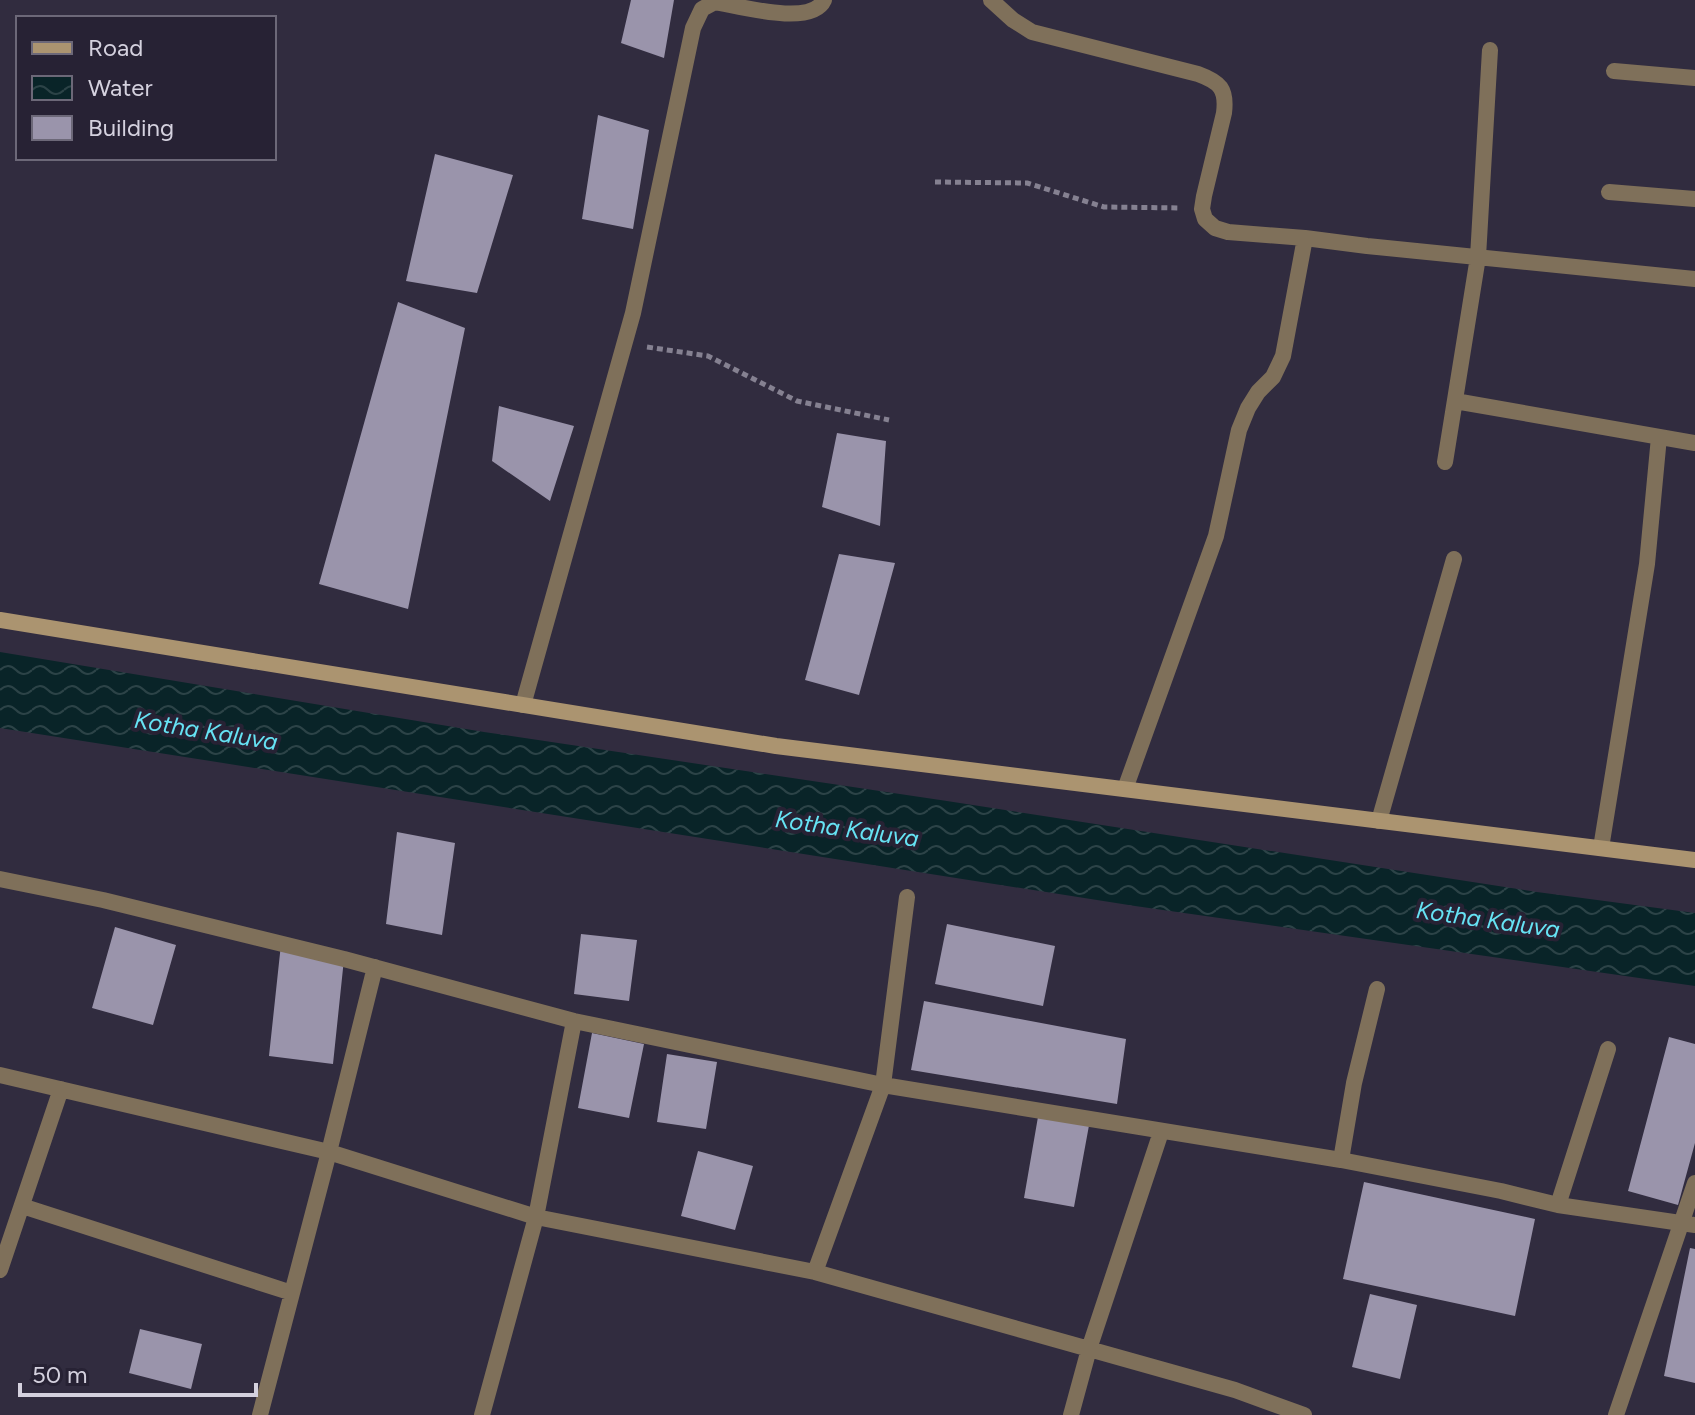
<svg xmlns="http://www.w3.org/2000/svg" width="1695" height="1415" font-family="Figtree,sans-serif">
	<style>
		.water { fill: url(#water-waves) }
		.building { fill: #9a94ab }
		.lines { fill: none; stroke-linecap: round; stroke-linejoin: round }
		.path { stroke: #858191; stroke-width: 5; stroke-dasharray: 6 4; stroke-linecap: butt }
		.street { stroke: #7f705a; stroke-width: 16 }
		.secondary { stroke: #ab9470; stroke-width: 16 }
		.labels { text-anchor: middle; stroke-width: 8; stroke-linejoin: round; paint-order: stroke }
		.water-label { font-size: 24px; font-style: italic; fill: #66e3f4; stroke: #272234 }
	</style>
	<defs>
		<pattern id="water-waves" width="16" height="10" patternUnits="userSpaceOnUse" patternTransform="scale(2)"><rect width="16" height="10" fill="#092428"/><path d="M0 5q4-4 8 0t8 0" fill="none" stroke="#2c4347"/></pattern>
	</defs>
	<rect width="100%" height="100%" fill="#312c3f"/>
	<path class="water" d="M0,652L484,732L947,801L1537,892L1695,913V986L1135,906L0,728Z"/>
	<path class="building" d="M631,0H674L664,58L621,43Z
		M598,115L649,130L633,229L582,219Z
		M435,154L513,175L477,293L406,281Z
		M398,302L465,328L408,609L319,584Z
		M499,406L574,426L550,501L492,461Z
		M837,433L886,441L880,526L822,507Z
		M839,554L895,563L859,695L805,680Z
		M397,832L455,843L442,935L386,924Z
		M947,924L1055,946L1043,1006L935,984Z
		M115,927L176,945L153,1025L92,1008Z
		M581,934L637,940L629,1001L574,994Z
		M281,944L344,959L333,1064L269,1056Z
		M924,1001L1126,1039L1117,1104L911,1070Z
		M592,1033L644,1044L629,1118L578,1108Z
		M1669,1037L1695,1044V1143L1678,1205L1628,1191Z
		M667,1054L717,1062L706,1129L657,1122Z
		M1039,1111L1090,1120L1074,1207L1024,1198Z
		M698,1151L753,1166L735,1230L681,1216Z
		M1364,1182L1535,1219L1515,1316L1343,1279Z
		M1690,1248L1695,1249V1383L1664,1376Z
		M1370,1294L1417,1305L1400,1379L1352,1367Z
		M140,1329L202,1344L191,1389L129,1373Z"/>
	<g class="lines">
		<path class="path" d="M935,182L1027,183L1104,207L1181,208
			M647,347L708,356L797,401L889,420"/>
		<path class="street" d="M991,0L1013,20L1032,32L1198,74C1220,82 1227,89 1224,113L1204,196L1202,209L1205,219L1215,228L1228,232L1305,238L1367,246L1695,279
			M1614,71L1695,78
			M1609,192L1695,199
			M1455,401L1695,443
			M1445,462L1478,257L1490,50
			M523,705L633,313L693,28L702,9L715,2C739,6 812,27 824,0
			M1125,789L1216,536L1239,430L1248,408L1258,392L1273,377L1283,356L1305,238
			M1379,821L1454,559
			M1601,848L1647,564L1659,437
			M0,879L103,900L344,959L574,1021L883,1085L1341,1160L1501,1191L1558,1205L1695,1225
			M0,1075L329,1152L536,1217L815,1272L1235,1390L1304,1415
			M1341,1160L1354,1083L1377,989
			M1558,1205L1608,1049
			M22,1206L292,1293
			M0,1270L61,1089
			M815,1272L883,1085L907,897
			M260,1415L329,1152L375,967
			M482,1415L536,1217L574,1021
			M1071,1415L1089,1349L1161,1132
			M1616,1415L1695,1183"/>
		<path class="secondary" d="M0,620L776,746L1695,860"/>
	</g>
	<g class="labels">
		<g class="water-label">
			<text transform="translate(206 731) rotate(9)" y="8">Kotha Kaluva</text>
			<text transform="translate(847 829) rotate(8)" y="8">Kotha Kaluva</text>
			<text transform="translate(1488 920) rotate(8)" y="8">Kotha Kaluva</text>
		</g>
	</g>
	<rect x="16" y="16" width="260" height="144" fill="#272234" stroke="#6c6878" stroke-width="2"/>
	<rect x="32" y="42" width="40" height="12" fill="#ab9470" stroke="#6c6878" stroke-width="2"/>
	<text x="88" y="56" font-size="24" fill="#d4d1de">Road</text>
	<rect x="32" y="76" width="40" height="24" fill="url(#water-waves)" stroke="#6c6878" stroke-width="2"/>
	<text x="88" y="96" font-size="24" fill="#d4d1de">Water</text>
	<rect x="32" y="116" width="40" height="24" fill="#9a94ab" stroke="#6c6878" stroke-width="2"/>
	<text x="88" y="136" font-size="24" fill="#d4d1de">Building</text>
	<path d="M20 1383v12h236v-12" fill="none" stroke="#d4d1de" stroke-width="4"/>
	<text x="32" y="1383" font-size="24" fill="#d4d1de" stroke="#272234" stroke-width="6" paint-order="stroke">50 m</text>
</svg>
